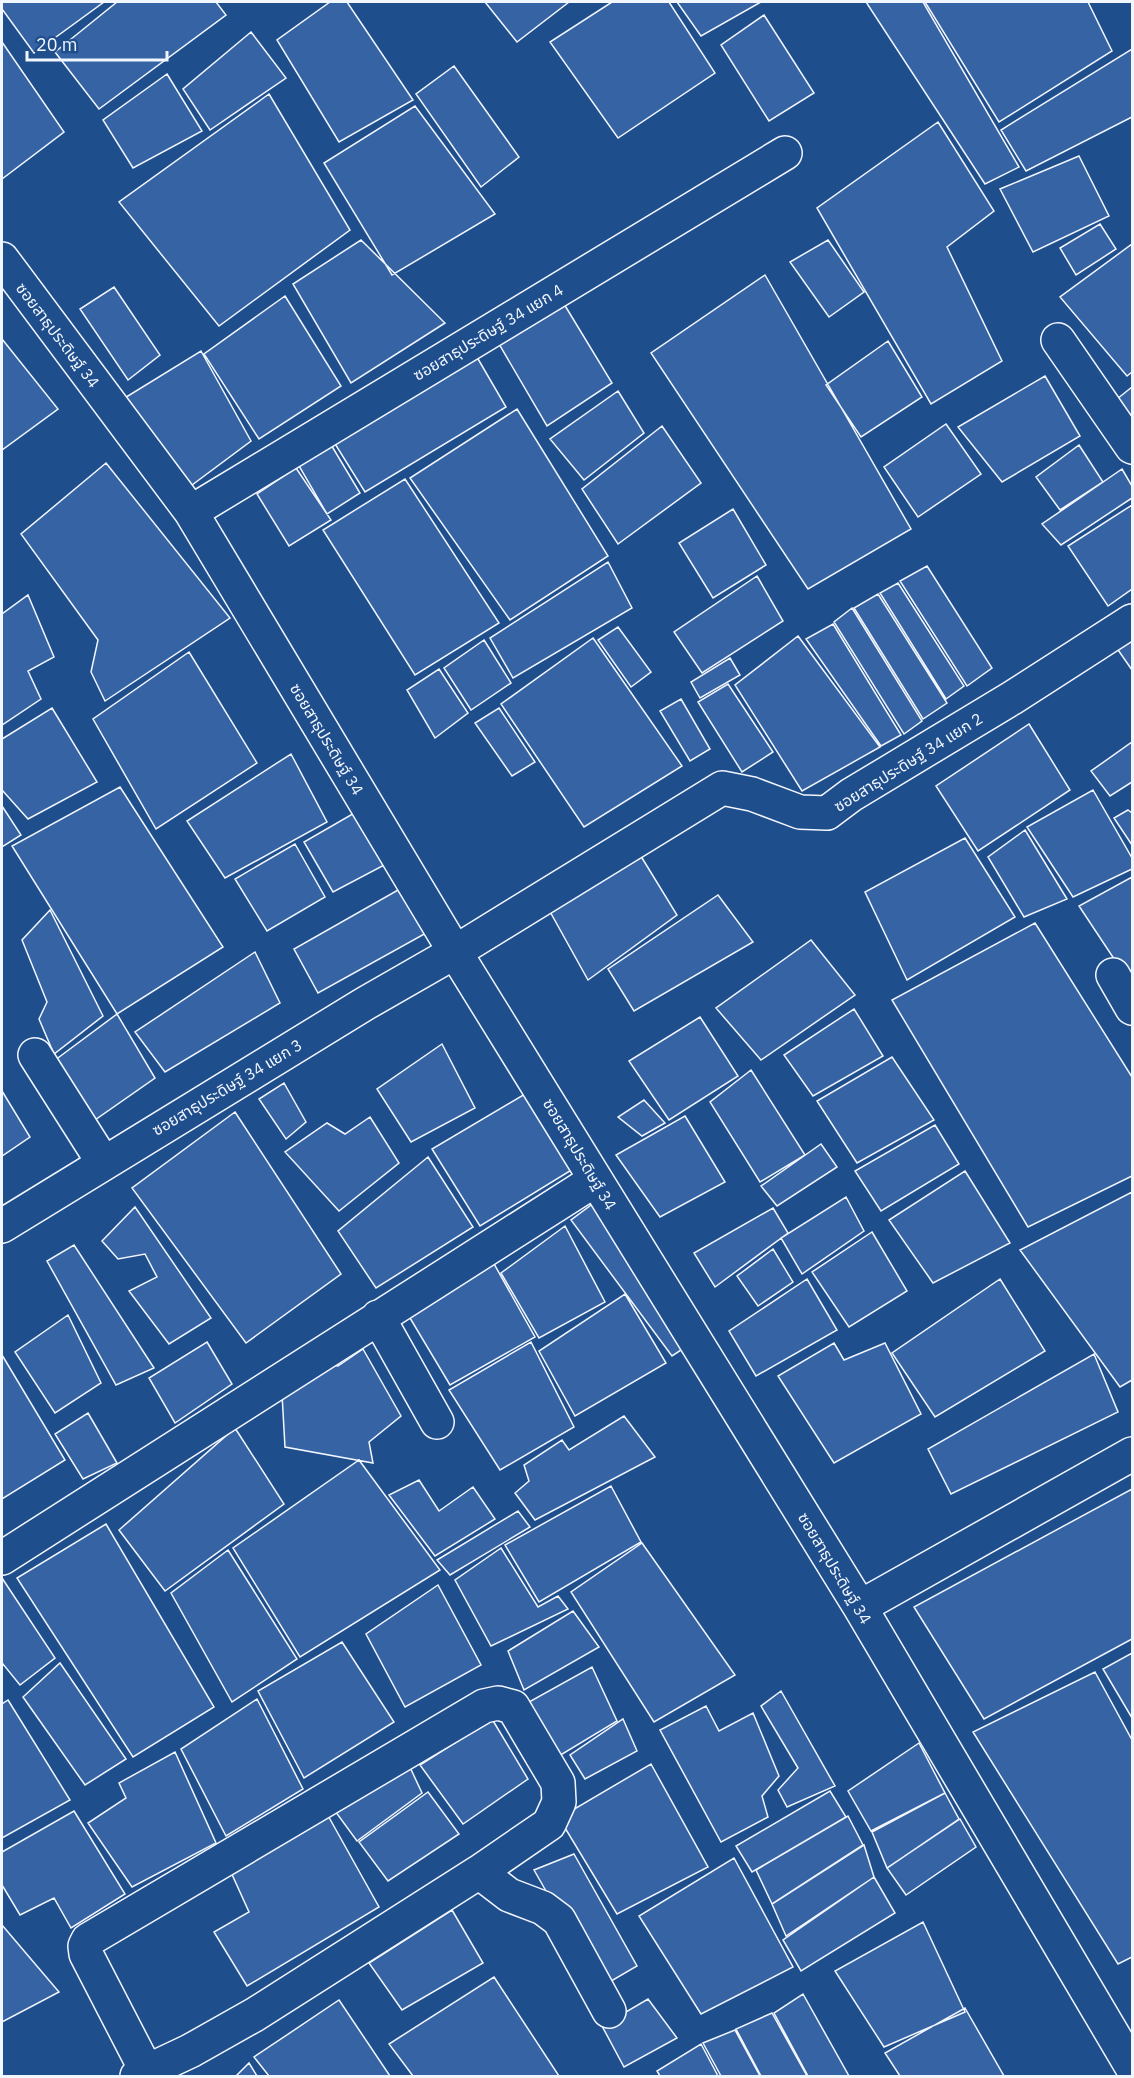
<svg xmlns="http://www.w3.org/2000/svg" width="1134" height="2078" font-family="'IBM Plex Sans','Noto Sans Thai',sans-serif">
	<style>
		.building { fill: #3563a3; stroke: #f2f6ff; stroke-width: 1.5 }
		.lines { fill: none; stroke-linecap: round; stroke-linejoin: round }
		.minor-casing { stroke: #f2f6ff; stroke-width: 36 }
		.minor { stroke: #1f4e8c; stroke-width: 33 }
		.labels { text-anchor: middle; stroke-width: 4.5; stroke-linejoin: round; paint-order: stroke }
		.street-label { font-size: 16px; fill: #f2f6ff; stroke: #1f4e8c }
	</style>
	<rect width="100%" height="100%" fill="#1f4e8c"/>
	<path class="building" d="M2,2H104L34,53L2,9Z
		M117,2H216L226,15L99,109L55,52Z
		M330,2H347L413,100L339,142L277,40Z
		M485,2H569L517,42Z
		M612,2H669L715,73L618,138L550,42Z
		M677,2H761L701,36Z
		M866,2H923L1019,167L985,184Z
		M925,2H1088L1112,51L999,122Z
		M764,15L814,93L769,121L721,45Z
		M251,32L286,78L210,130L183,89Z
		M2,42L64,132L2,179Z
		M1132,49V117L1026,171L1001,130Z
		M454,66L519,157L481,187L416,94Z
		M167,74L202,131L133,168L103,120Z
		M269,94L350,230L219,326L119,202Z
		M415,106L495,214L392,275L324,163Z
		M938,122L994,211L947,247L1002,361L931,404L817,208Z
		M1079,156L1109,216L1033,252L1000,189Z
		M1100,224L1116,249L1076,275L1060,248Z
		M361,240L445,323L351,383L293,284Z
		M828,240L864,292L829,317L790,262Z
		M1132,244V372L1127,376L1060,297Z
		M765,275L911,529L808,589L651,353Z
		M114,287L160,355L128,380L80,309Z
		M285,296L341,386L259,439L204,354Z
		M561,299L612,383L547,426L499,344Z
		M2,339L58,409L2,450Z
		M888,341L922,397L861,437L826,385Z
		M201,351L251,441L192,485L123,399Z
		M474,352L506,407L365,492L332,439Z
		M1045,376L1080,436L1002,482L958,427Z
		M1132,387V427L1112,403Z
		M618,391L644,433L584,480L550,439Z
		M517,409L608,556L510,620L410,478Z
		M946,424L981,474L918,517L884,467Z
		M662,426L701,483L618,544L582,489Z
		M327,438L360,493L327,514L295,459Z
		M1079,445L1103,482L1060,510L1036,477Z
		M106,463L230,618L105,701L91,672L98,640L21,534Z
		M296,468L331,520L289,546L257,494Z
		M1122,469L1132,486V498L1061,545L1042,524Z
		M405,479L499,623L415,675L323,530Z
		M1132,505V589L1108,606L1068,546Z
		M733,509L766,565L713,598L679,543Z
		M608,562L632,608L513,678L490,638Z
		M927,566L992,668L967,686L900,581Z
		M757,576L783,621L702,673L674,632Z
		M898,583L964,686L946,699L880,593Z
		M878,594L947,703L923,719L854,608Z
		M28,595L54,657L28,671L41,699L2,725V614Z
		M852,608L922,721L904,734L834,622Z
		M833,624L901,735L881,746L806,639Z
		M618,627L651,672L631,687L598,640Z
		M798,636L880,747L802,791L735,685Z
		M1132,636V670L1116,647Z
		M593,638L682,766L584,827L501,704Z
		M484,640L511,683L471,710L444,668Z
		M189,652L257,763L156,829L93,719Z
		M730,658L740,675L700,698L691,682Z
		M439,669L468,713L435,738L407,690Z
		M728,684L773,752L742,772L698,702Z
		M681,699L710,749L690,761L660,711Z
		M52,708L97,782L28,819L2,790V739Z
		M499,708L535,762L512,776L475,723Z
		M1029,724L1070,790L978,851L936,786Z
		M1132,742V782L1110,796L1091,771Z
		M291,754L327,822L225,878L187,821Z
		M120,787L223,947L117,1014L12,846Z
		M1093,790L1132,858V869L1073,897L1027,827Z
		M2,806L21,835L2,847Z
		M1128,810L1132,813V845L1114,818Z
		M356,812L390,862L333,892L304,842Z
		M1025,830L1067,899L1024,917L988,857Z
		M965,838L1015,917L907,980L865,892Z
		M295,844L325,897L267,931L235,879Z
		M639,853L677,915L588,980L548,908Z
		M1132,877V986L1079,906Z
		M398,890L428,932L318,993L294,949Z
		M718,895L753,942L634,1011L608,969Z
		M50,910L103,1016L54,1054L39,1019L47,1002L22,940Z
		M1035,923L1132,1077V1176L1028,1227L892,1000Z
		M811,940L855,995L761,1060L716,1008Z
		M255,952L280,1003L165,1072L135,1032Z
		M854,1009L883,1056L813,1096L784,1055Z
		M117,1014L155,1078L92,1122L43,1069Z
		M700,1017L738,1076L669,1120L629,1061Z
		M442,1044L475,1108L411,1142L377,1089Z
		M892,1057L934,1120L857,1163L817,1101Z
		M751,1070L805,1155L760,1182L710,1102Z
		M284,1083L306,1122L286,1139L259,1099Z
		M2,1091L30,1137L2,1156Z
		M530,1091L578,1166L480,1226L432,1149Z
		M644,1100L665,1123L642,1136L618,1117Z
		M235,1112L341,1274L246,1343L132,1188Z
		M685,1116L725,1182L660,1217L616,1155Z
		M370,1117L399,1163L339,1211L285,1152L327,1123L345,1134Z
		M935,1125L959,1164L881,1211L855,1171Z
		M821,1144L837,1167L777,1206L761,1186Z
		M428,1157L473,1227L376,1288L338,1231Z
		M965,1171L1010,1243L933,1283L889,1220Z
		M614,1188L707,1333L672,1356L571,1220Z
		M1132,1192V1380L1120,1387L1020,1250Z
		M846,1197L864,1231L802,1274L781,1238Z
		M135,1207L211,1318L169,1344L129,1291L157,1277L145,1254L118,1259L102,1241Z
		M773,1208L788,1233L715,1287L694,1253Z
		M565,1226L605,1302L539,1338L501,1273Z
		M872,1232L907,1291L849,1327L812,1272Z
		M74,1245L154,1368L116,1385L47,1261Z
		M773,1249L793,1282L758,1306L737,1276Z
		M493,1262L535,1337L450,1385L407,1313Z
		M807,1279L837,1330L756,1376L729,1331Z
		M1000,1279L1045,1351L935,1417L892,1353Z
		M625,1294L666,1363L575,1416L539,1351Z
		M68,1315L101,1383L55,1413L15,1352Z
		M207,1342L232,1384L175,1423L149,1378Z
		M531,1342L574,1427L500,1470L449,1390Z
		M834,1343L844,1360L885,1343L921,1414L834,1463L778,1376Z
		M363,1349L401,1416L369,1442L373,1463L285,1447L282,1394L320,1363L338,1366Z
		M1094,1354L1118,1412L951,1494L928,1449Z
		M2,1355L65,1460L2,1499Z
		M88,1413L117,1463L83,1479L55,1434Z
		M624,1416L655,1457L535,1520L515,1493L529,1481L524,1465L562,1440L569,1450Z
		M235,1428L284,1504L165,1591L119,1530Z
		M359,1460L440,1570L300,1657L233,1548Z
		M419,1480L439,1511L473,1487L495,1519L435,1556L389,1495Z
		M611,1486L641,1542L539,1602L505,1545Z
		M1132,1489V1639L984,1719L914,1607Z
		M518,1511L530,1527L450,1575L437,1560Z
		M106,1524L214,1707L133,1757L17,1578Z
		M642,1543L735,1675L654,1722L571,1592Z
		M501,1548L538,1607L558,1596L568,1609L491,1646L455,1580Z
		M228,1550L297,1659L232,1702L171,1593Z
		M2,1578L55,1658L20,1685L3,1664L2,1665Z
		M438,1585L481,1665L405,1707L366,1634Z
		M573,1611L599,1647L524,1690L508,1651Z
		M342,1642L394,1722L304,1778L258,1691Z
		M1132,1653V1718L1103,1669Z
		M60,1663L126,1759L85,1785L23,1697Z
		M592,1667L617,1721L559,1756L529,1702Z
		M1095,1672L1132,1740V1957L1118,1964L973,1732Z
		M781,1691L835,1786L787,1807L778,1790L798,1768L761,1706Z
		M257,1699L303,1789L226,1836L181,1749Z
		M8,1700L70,1800L2,1838V1704Z
		M706,1706L719,1731L753,1713L779,1776L762,1796L768,1817L721,1842L660,1730Z
		M492,1719L528,1779L463,1824L420,1765Z
		M623,1719L637,1751L585,1779L570,1755Z
		M919,1743L945,1793L871,1831L848,1791Z
		M175,1752L216,1843L132,1887L88,1823L126,1798L119,1783Z
		M408,1763L422,1793L357,1841L335,1811Z
		M651,1764L708,1867L617,1914L559,1818Z
		M830,1791L846,1817L752,1872L736,1846Z
		M428,1792L459,1834L388,1881L359,1842Z
		M945,1793L959,1819L887,1868L872,1832Z
		M74,1811L125,1894L71,1928L54,1898L20,1915L2,1885V1852Z
		M326,1812L379,1907L247,1986L214,1932L249,1912L230,1870Z
		M848,1816L863,1845L772,1904L756,1870Z
		M960,1819L976,1847L906,1895L887,1868Z
		M864,1845L874,1877L786,1936L772,1904Z
		M574,1854L637,1966L601,1987L534,1870Z
		M734,1858L793,1967L701,2014L639,1916Z
		M874,1877L895,1913L801,1971L783,1940Z
		M452,1910L483,1963L402,2010L369,1963Z
		M923,1922L965,2012L884,2047L835,1971Z
		M2,1925L59,1992L2,2022Z
		M494,1977L559,2076H413L389,2044Z
		M803,1994L849,2076H808L774,2013Z
		M648,1999L677,2038L624,2067L602,2026Z
		M339,2000L390,2076H269L254,2057Z
		M965,2008L1004,2076H900L885,2053Z
		M772,2013L807,2076H761L736,2029Z
		M735,2030L760,2076H721L703,2043Z
		M701,2044L718,2076H660L657,2071Z
		M249,2063L257,2076H236Z"/>
	<g class="lines">
		<defs>
			<path id="minor" d="M2,259L191,512L455,952L860,1607L1132,2067
				M1058,340L1132,447
				M191,512L785,153
				M1113,975L1132,1008
				M35,1055L103,1162
				M2,1226L366,1003L455,952L722,788L752,794L800,812L827,813L851,795L1012,698L1132,621
				M378,1317L437,1422
				M2,1558L595,1180
				M860,1607L1132,1454
				M479,1872L509,1895L543,1908L559,1920L609,2011
				M137,2076L190,2051L254,2015L479,1872L549,1824L559,1802L558,1783L513,1707L498,1703L484,1706L88,1940L85,1946L86,1954L147,2072"/>
		</defs>
		<use href="#minor" class="minor-casing"/>
		<use href="#minor" class="minor"/>
	</g>
	<g class="labels">
		<g class="street-label">
			<text transform="translate(488 332) rotate(-31)" y="6">ซอยสาธุประดิษฐ์ 34 แยก 4</text>
			<text transform="translate(58 335) rotate(53)" y="6">ซอยสาธุประดิษฐ์ 34</text>
			<text transform="translate(327 739) rotate(59)" y="6">ซอยสาธุประดิษฐ์ 34</text>
			<text transform="translate(908 762) rotate(-32)" y="6">ซอยสาธุประดิษฐ์ 34 แยก 2</text>
			<text transform="translate(227 1087) rotate(-31)" y="6">ซอยสาธุประดิษฐ์ 34 แยก 3</text>
			<text transform="translate(580 1154) rotate(59)" y="6">ซอยสาธุประดิษฐ์ 34</text>
			<text transform="translate(835 1568) rotate(59)" y="6">ซอยสาธุประดิษฐ์ 34</text>
		</g>
	</g>
	<rect width="1134" height="2078" fill="none" stroke="#f2f6ff" stroke-width="6"/>
	<path d="M27 51v9h140v-9" fill="none" stroke="#f2f6ff" stroke-width="3"/>
	<text x="36" y="51" font-size="18" fill="#f2f6ff" stroke="#1f4e8c" stroke-width="4.5" paint-order="stroke">20 m</text>
</svg>
